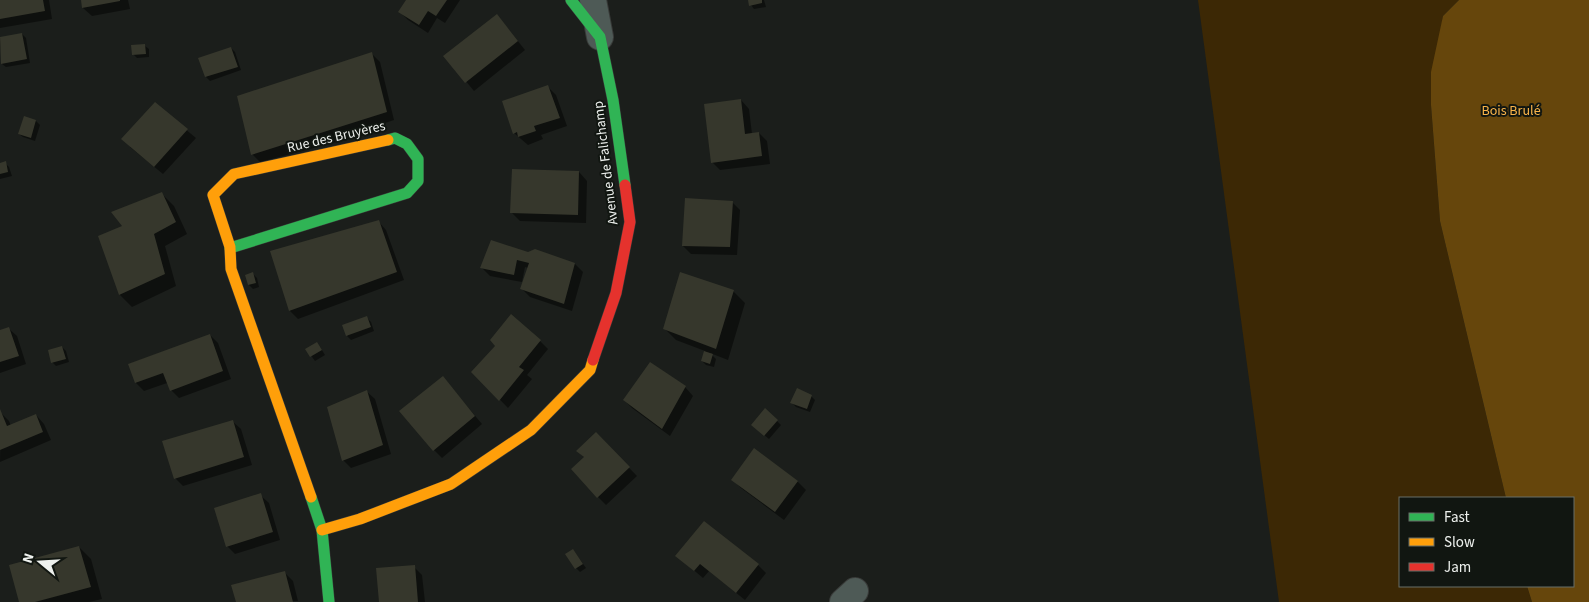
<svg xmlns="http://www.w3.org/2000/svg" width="1589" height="602" font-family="'Source Sans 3',sans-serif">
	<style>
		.green { fill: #3c2805 }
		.forest { fill: #66460c }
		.shadow { fill: #0007 }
		.building { fill: #36372c }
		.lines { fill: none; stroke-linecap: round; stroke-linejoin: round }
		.street-casing { stroke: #393b39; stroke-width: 28 }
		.fast-casing { stroke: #393b39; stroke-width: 12 }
		.slow-casing { stroke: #393b39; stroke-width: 12 }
		.jam-casing { stroke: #393b39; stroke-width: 12 }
		.street { stroke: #4e5a56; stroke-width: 26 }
		.fast { stroke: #30b455; stroke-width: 11 }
		.slow { stroke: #ff9f0a; stroke-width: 11 }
		.jam { stroke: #e5322d; stroke-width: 11 }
		.labels { text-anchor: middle; stroke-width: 4; stroke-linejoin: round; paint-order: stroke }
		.park-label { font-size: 14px; fill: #f9b44a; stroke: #111611 }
		.street-label { font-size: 14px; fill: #eef1ee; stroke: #111611 }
	</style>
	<rect width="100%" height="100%" fill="#1b1e1b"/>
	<path class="green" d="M1198,0H1459L1443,16L1431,105L1440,221L1506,498H1400V586H1527L1532,602H1279Z"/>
	<path class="forest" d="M1459,0H1589V602H1532L1527,586H1573V498H1506L1440,221L1431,105V72L1443,16Z"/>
	<path class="shadow" d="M0,0H49L52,19L0,28Z
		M82,0H128L130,9L92,16L83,8Z
		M408,0H460L445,23L437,18L428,33L408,20L400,12Z
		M750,0H764L766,7L754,9L751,5Z
		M497,15L525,50L474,91L445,56Z
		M22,34L26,38L30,63L6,67L2,64L0,38Z
		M145,46L149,49V57L137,58L133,54Z
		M231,48L235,52L241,70L210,81L206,77Z
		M372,54L380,62L394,120L367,129L368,134L260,162L252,154Z
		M548,87L556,95L567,126L541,135L543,139L528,145L514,133Z
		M741,100L749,109L752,134L759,133L767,141L770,164L720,170L712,162Z
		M155,104L196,138L163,174L130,147Z
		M36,121L40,125L35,141L23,137L19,134Z
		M5,163L9,167L12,176L0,179V164Z
		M579,172L587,181L586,223L520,221L512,213Z
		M162,194L174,206L187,234L165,246L176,286L132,307L120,295L100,237L124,227Z
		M732,202L740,210L737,255L691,254L683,246Z
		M378,221L386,230L404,280L298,319L290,311L272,252Z
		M528,253L575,264L583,272L572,311L530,297L522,289L528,268L525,267L522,282L490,276L482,268Z
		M253,274L257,278L259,287L253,289L249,285Z
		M733,291L745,303L728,360L710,353L716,359L714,367L706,365L702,361L705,351L676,340L664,328Z
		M367,318L371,322L374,331L351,340L347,336Z
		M8,328L17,336L26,364L0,373V331Z
		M210,335L218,343L231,379L179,398L171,390L167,383L144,391L136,383L129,364Z
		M540,341L548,349L527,375L532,379L508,408L473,372Z
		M62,347L66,351L69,362L56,366L52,362Z
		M320,347L325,355L315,361L307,350Z
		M443,378L482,424L442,458L434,450Z
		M685,387L693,396L670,436L632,408L624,400Z
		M366,391L375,399L391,454L351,468L343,460Z
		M811,396L815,400L810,412L796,407L792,403Z
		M766,410L781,425L769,439L752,425Z
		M1,413L9,421L11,426L36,415L44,424L51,440L0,462Z
		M232,421L241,429L252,465L183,486L175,478Z
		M596,434L637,476L606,505L598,497L585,458L578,451Z
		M755,450L798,482L806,490L784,520L741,488L733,480Z
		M260,495L269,503L280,540L235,554L227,546Z
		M79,547L91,559L102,599L89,602H20Z
		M573,550L586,568L580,572L576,568Z
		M677,556L758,565L766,573L745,600L709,571L703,578Z
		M414,567L422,575L425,602H380Z
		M285,573L293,581L298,601L237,602Z"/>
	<path class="building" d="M0,0H43L45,11L0,19Z
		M81,0H120V1L82,8Z
		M406,0H447L436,16L428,11L419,25L398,12Z
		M748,0H762V3L749,6Z
		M497,14L518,41L465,83L443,56Z
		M22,33L27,59L1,64L0,37Z
		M145,44L146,54L132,55L131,45Z
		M231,47L238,67L205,77L198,58Z
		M372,52L387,112L251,155L237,96Z
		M548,85L560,118L534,126L536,131L518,137L517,132L513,134L502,101Z
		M741,99L745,134L759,132L762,156L711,163L704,104Z
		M155,102L188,129L154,167L121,139Z
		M24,116L36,120L31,138L18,134Z
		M6,161L8,172L0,174V163Z
		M512,169L579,171L578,215L510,213Z
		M162,192L176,222L154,234L165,274L119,295L98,236L122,226L111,212Z
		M685,198L733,201L730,247L682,246Z
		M379,220L397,272L289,311L270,251Z
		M491,240L528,252L535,249L575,263L564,304L520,289L529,263L517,260L514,275L480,268Z
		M253,272L256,283L248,285L245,275Z
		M680,272L734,290L716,349L663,329Z
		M511,314L541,340L519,367L524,370L499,401L471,372L495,346L490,340Z
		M367,316L371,327L346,336L342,325Z
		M9,327L19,356L0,362V330Z
		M210,334L223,371L170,391L163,373L135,383L128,364Z
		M317,342L322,350L310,357L305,349Z
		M62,346L66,359L51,363L48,350Z
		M704,351L713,354L710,364L701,361Z
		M650,362L686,386L662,429L623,400Z
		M443,376L475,416L433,451L399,411Z
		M797,388L812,395L807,409L790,403Z
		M367,390L383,445L342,461L327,407Z
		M765,408L778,420L764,436L751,425Z
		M0,409L7,426L36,414L43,432L0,450Z
		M233,420L244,457L174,479L162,441Z
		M596,432L630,467L597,498L571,469L584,457L576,451Z
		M754,448L798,481L775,512L731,480Z
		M261,493L273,532L226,547L214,508Z
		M704,521L759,564L736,593L700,564L694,571L675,556Z
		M79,546L91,587L35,602H19L9,565Z
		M573,549L583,564L575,569L565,554Z
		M415,565L418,602H379L376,568Z
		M285,571L293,602H236L231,585Z"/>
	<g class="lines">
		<defs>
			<path id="street" d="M593,0L600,37
				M843,602L855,591"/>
			<path id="fast" d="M571,0L600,37L613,100L625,185
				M230,248L407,193L418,181V159L407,144L395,138L388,140
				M311,497L322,530L329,602"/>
			<path id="slow" d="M230,247L213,195L234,174L388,140
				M230,248L231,269L311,497
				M322,530L360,519L451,484L531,430L590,370L593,360"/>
			<path id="jam" d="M593,360L616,293L630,222L625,185"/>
		</defs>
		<use href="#street" class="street-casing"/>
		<use href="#fast" class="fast-casing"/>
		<use href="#slow" class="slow-casing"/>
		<use href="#jam" class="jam-casing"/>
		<use href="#street" class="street"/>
		<use href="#fast" class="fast"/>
		<use href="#slow" class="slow"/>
		<use href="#jam" class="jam"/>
	</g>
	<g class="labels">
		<g class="park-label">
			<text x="1511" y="115">Bois Brulé</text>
		</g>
		<g class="street-label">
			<text transform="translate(336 136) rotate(-13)" y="5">Rue des Bruyères</text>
			<text transform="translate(605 163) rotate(-97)" y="5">Avenue de Falichamp</text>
		</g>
	</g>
	<rect x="1399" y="497" width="175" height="90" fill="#111611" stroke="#696e69"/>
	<rect x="1409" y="513" width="25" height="8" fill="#30b455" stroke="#696e69"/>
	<text x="1444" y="522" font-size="15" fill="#eef1ee">Fast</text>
	<rect x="1409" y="538" width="25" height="8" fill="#ff9f0a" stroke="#696e69"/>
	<text x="1444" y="547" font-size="15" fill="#eef1ee">Slow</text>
	<rect x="1409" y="563" width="25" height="8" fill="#e5322d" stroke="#696e69"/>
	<text x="1444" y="572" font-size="15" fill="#eef1ee">Jam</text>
	<g transform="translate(40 562) rotate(288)" stroke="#111611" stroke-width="4" paint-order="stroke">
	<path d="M0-4L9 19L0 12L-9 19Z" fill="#eef1ee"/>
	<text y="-8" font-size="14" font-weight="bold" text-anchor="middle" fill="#eef1ee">N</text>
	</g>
</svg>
